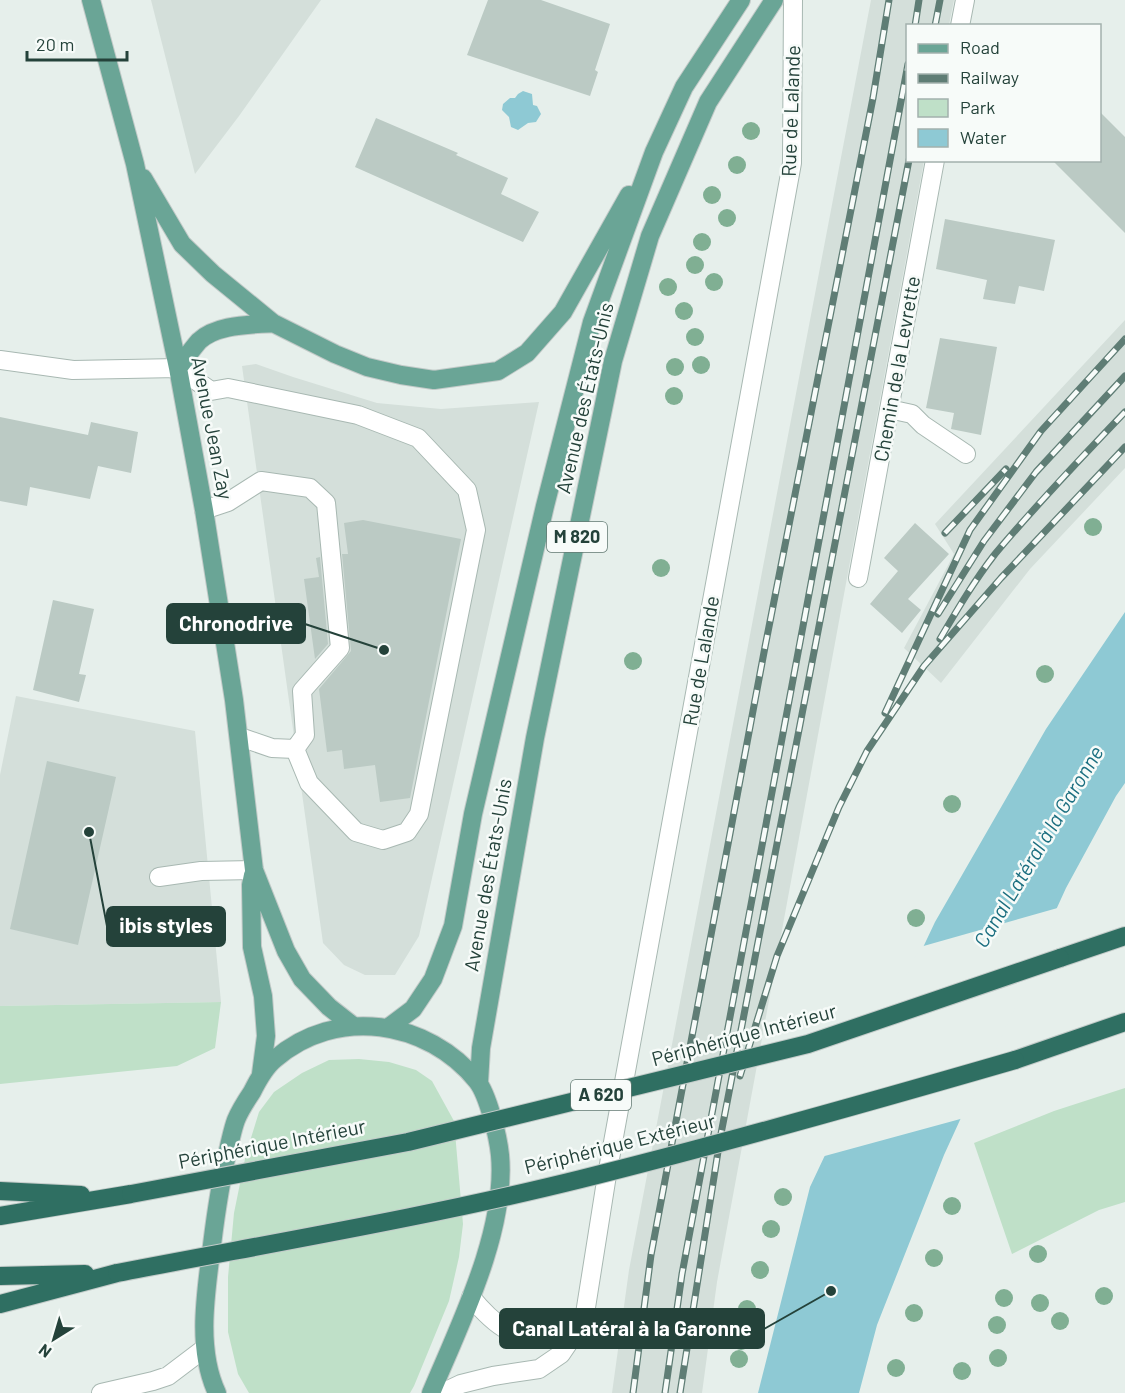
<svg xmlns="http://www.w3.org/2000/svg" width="1125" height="1393" font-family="Barlow,sans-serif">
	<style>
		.built { fill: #d4dfda }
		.green { fill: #bfe0c8 }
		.water { fill: #8ec9d4 }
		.pier { fill: #e6efeb }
		.building { fill: #bbcac4 }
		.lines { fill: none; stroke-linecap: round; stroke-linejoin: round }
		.minor-casing { stroke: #a8b8b2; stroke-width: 20 }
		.major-casing { stroke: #c2cac8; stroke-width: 20 }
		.highway-casing { stroke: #c2cac8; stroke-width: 20 }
		.minor { stroke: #fff; stroke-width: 18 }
		.major { stroke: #6aa596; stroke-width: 18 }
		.highway { stroke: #2f6f62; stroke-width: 18 }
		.rail-casing { stroke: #5f7d75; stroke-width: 7 }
		.rail { stroke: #f7fbf9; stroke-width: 4.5; stroke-dasharray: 14; stroke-linecap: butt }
		.highway-bridge-casing { stroke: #c2cac8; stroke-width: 20; stroke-linecap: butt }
		.highway-bridge { stroke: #2f6f62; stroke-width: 18 }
		.tree { fill: #80af93 }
		.labels { text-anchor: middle; stroke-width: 5; stroke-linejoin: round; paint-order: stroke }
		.shield { fill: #f7fbf9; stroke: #637a73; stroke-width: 1.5 }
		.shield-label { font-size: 18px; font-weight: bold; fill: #24423a }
		.street-label { font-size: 20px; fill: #24423a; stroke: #f7fbf9 }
		.water-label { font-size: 21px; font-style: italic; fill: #1c6f80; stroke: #f7fbf9 }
		.leader { fill: none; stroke: #24423a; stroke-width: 2 }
		.callout-dot { fill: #24423a; stroke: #f7fbf9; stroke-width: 2 }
		.callout { fill: #24423a; stroke: #24423a; stroke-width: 2 }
		.callout-label { font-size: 21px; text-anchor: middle; font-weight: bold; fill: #fff }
	</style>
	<rect width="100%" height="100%" fill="#e6efeb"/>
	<path class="built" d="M151,0H321L239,116L195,174Z
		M871,0H954L949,25L908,26V160L924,161L717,1282L702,1393H612L629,1270Z
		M1125,320V468L1030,569L941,683L904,648L954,554L935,524Z
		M256,364L293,377L377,403L441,409L539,402L419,936L395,975H365L344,965L323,943L242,366Z
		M16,696L195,731L221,1002L0,1006V775Z"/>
	<path class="green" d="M221,1002L215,1048L177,1066L0,1084V1006Z
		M359,1059L389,1062L416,1070L432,1081L454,1121L463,1224L459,1257L449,1301L414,1386L410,1393H249L238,1374L228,1332V1277L234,1213L246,1154L259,1112L274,1092L302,1073L329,1060Z
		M1125,1088V1202L1099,1210L1012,1254L974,1143L1054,1111Z"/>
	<path class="water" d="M523,91L532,94L533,105L537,106L541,114L536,122L528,123L518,130L511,127L509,117L502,110L503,104L510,98H515L518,94Z
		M1125,612V783L1116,796L1066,888L944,1155L877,1325L859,1393H758L810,1187L935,922L1046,729Z"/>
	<path class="pier" d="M1061,907L964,1118L821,1157L920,947Z"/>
	<path class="building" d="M488,0H541L610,24L595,70L598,72L590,96L467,55Z
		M1100,112L1125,137V233L1052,160H1100Z
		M376,118L458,153L456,155L508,178L501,194L539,212L523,242L355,167Z
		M945,219L1055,240L1044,291L1019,286L1015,304L983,299L987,280L936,269Z
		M940,338L997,347L981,435L951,429L954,413L926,408Z
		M0,417L88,435L91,422L138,432L131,473L98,466L90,499L30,487L27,506L0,501Z
		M363,520L461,539L410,798L380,802L375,765L344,769L342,750L327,752L319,689L351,651L342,554H348L344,523Z
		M915,523L949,554L908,599L921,610L902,633L870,604L898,571L884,558Z
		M320,557L328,644L315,659L304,579L319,577L316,558Z
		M53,600L94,609L79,674L86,675L79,702L33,690Z
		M47,761L116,777L78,945L10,929Z"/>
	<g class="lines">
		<defs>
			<path id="minor" d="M960,26L965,0
				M0,360L73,370L178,368L211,391L228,388L358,415L418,438L467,490L476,530L419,814L407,832L383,840L356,832L309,783L295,749
				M889,409L912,414L923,425L966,454
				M204,510L228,502L261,481L310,488L326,503L340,648L302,691L305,735L295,749L272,748L240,737
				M858,578L935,160
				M159,877L201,871L254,870
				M471,1297C493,1324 519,1347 556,1334C565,1330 574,1325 582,1321
				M101,1393L153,1381L168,1376L205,1348
				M442,1393L461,1384L493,1376L539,1369L561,1354L584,1320L607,1175L792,163L793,0"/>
			<path id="major" d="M91,0L135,164L178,368L204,510L234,700L254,870L286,951L302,979L329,1007L352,1025
				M143,178L182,244L213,274L273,323L335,354L367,367L401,375L434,380L498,371L527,353L563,312L629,195
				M178,368C185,359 192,349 199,341C217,324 251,325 273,323
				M253,875L251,885L252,947L263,996L266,1036L261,1074
				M389,1027L413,1009L433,979L453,926L473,814L545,506L592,322L654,152L684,87L741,0
				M479,1083L481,1048L535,738L613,361L650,236L708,102L774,0
				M217,1393C196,1348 206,1292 212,1245C216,1212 221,1179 229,1146C231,1138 233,1128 236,1120C240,1110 246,1101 252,1092C258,1080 265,1067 275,1059C336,1006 428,1020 477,1081C488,1095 498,1136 500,1155C507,1230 460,1324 431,1393"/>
			<path id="highway" d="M1060,958L1125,936
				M1015,1060L1125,1022
				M0,1191L81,1195
				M0,1216L131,1194
				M0,1276L85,1274
				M0,1304L117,1273"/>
		</defs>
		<use href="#minor" class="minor-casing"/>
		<use href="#major" class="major-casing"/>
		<use href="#highway" class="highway-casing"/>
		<use href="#minor" class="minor"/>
		<use href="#major" class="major"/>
		<use href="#highway" class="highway"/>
		<defs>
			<path id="rail" d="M915,26L919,0
				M935,26L940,0
				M945,533L1006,469
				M938,614L984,541L1036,472L1125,376
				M940,639C957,610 974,581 995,554C1036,505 1081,458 1125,412
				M885,713L970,530L1041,431L1125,339
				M740,1076L777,956L839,807L867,751L924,666L1001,578L1125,447
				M633,1393L651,1255L765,647L873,98L889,0
				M665,1393L682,1274L908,64
				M680,1393L720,1139L909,160"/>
		</defs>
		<use href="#rail" class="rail-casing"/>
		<use href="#rail" class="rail"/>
		<defs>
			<path id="highway-bridge" d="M131,1194L408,1142L808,1044L1060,958
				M117,1273C272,1243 428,1217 581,1179C726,1143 870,1102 1015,1060"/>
		</defs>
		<use href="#highway-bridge" class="highway-bridge-casing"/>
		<use href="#highway-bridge" class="highway-bridge"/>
	</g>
	<g class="tree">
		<circle cx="751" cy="131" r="9"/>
		<circle cx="737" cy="165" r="9"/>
		<circle cx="712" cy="195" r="9"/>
		<circle cx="727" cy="218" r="9"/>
		<circle cx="702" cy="242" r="9"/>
		<circle cx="695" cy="265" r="9"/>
		<circle cx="714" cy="282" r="9"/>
		<circle cx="668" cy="287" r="9"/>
		<circle cx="684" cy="311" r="9"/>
		<circle cx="695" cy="337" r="9"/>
		<circle cx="701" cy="365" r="9"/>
		<circle cx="675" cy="367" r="9"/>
		<circle cx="674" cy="396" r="9"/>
		<circle cx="1093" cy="527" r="9"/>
		<circle cx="661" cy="568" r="9"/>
		<circle cx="633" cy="661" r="9"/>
		<circle cx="1045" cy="674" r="9"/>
		<circle cx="952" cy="804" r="9"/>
		<circle cx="916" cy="918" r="9"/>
		<circle cx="783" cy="1197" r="9"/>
		<circle cx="952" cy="1206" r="9"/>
		<circle cx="771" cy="1229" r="9"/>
		<circle cx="1038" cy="1254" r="9"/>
		<circle cx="934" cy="1258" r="9"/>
		<circle cx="760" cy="1270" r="9"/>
		<circle cx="1104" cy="1296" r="9"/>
		<circle cx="1004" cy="1298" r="9"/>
		<circle cx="1040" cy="1303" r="9"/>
		<circle cx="747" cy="1309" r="9"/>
		<circle cx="914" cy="1313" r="9"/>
		<circle cx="1060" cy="1321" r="9"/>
		<circle cx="997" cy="1325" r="9"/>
		<circle cx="741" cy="1341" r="9"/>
		<circle cx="998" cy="1358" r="9"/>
		<circle cx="739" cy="1359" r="9"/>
		<circle cx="896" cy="1368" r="9"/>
		<circle cx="962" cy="1371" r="9"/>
	</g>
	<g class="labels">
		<g class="shield">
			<rect x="547" y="522" width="60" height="30" rx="4.5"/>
			<rect x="571" y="1080" width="60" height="30" rx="4.5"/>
		</g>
		<g class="shield-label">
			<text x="577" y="543">M 820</text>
			<text x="601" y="1101">A 620</text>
		</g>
		<g class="street-label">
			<text transform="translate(791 111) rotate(-88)" y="7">Rue de Lalande</text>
			<text transform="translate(897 369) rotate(-80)" y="7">Chemin de la Levrette</text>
			<text transform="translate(585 398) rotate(-77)" y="7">Avenue des États-Unis</text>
			<text transform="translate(212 428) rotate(79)" y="7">Avenue Jean Zay</text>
			<text transform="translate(701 661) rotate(-80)" y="7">Rue de Lalande</text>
			<text transform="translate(488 875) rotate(-80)" y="7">Avenue des États-Unis</text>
			<text transform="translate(744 1035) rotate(-15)" y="7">Périphérique Intérieur</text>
			<text transform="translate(272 1144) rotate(-11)" y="7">Périphérique Intérieur</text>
			<text transform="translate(620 1144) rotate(-14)" y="7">Périphérique Extérieur</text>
		</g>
		<g class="water-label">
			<text transform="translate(1039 847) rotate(-59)" y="7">Canal Latéral à la Garonne</text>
		</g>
	</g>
	<path class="leader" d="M384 650L305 624M89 832L107 926M831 1291L764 1329"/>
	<g class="callout-dot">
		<circle cx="384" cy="650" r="6"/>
		<circle cx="89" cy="832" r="6"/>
		<circle cx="831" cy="1291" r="6"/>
	</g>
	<g class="callout">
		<rect x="167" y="604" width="138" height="39" rx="6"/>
		<rect x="107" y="907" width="118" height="39" rx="6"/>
		<rect x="500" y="1309" width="264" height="39" rx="6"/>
	</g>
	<g class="callout-label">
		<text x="236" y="631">Chronodrive</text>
		<text x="166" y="933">ibis styles</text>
		<text x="632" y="1336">Canal Latéral à la Garonne</text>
	</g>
	<rect x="906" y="24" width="195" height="138" fill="#f7fbf9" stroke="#a3b1ad" stroke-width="1.5"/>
	<rect x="918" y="44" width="30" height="9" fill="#6aa596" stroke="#a3b1ad" stroke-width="1.5"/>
	<text x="960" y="54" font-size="18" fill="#24423a">Road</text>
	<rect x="918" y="74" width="30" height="9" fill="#5f7d75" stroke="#a3b1ad" stroke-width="1.5"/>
	<text x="960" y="84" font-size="18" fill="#24423a">Railway</text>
	<rect x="918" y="99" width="30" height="18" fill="#bfe0c8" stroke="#a3b1ad" stroke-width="1.5"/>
	<text x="960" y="114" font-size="18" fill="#24423a">Park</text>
	<rect x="918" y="129" width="30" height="18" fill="#8ec9d4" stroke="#a3b1ad" stroke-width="1.5"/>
	<text x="960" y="144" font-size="18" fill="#24423a">Water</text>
	<g transform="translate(54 1339) rotate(217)" stroke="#f7fbf9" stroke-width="4.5" paint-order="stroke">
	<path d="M0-4.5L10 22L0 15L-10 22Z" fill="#24423a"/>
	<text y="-9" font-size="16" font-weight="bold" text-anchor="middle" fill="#24423a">N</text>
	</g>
	<path d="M27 51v9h100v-9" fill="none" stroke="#24423a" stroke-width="3"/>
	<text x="36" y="51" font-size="18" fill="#24423a" stroke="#f7fbf9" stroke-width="4.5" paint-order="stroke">20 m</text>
</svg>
